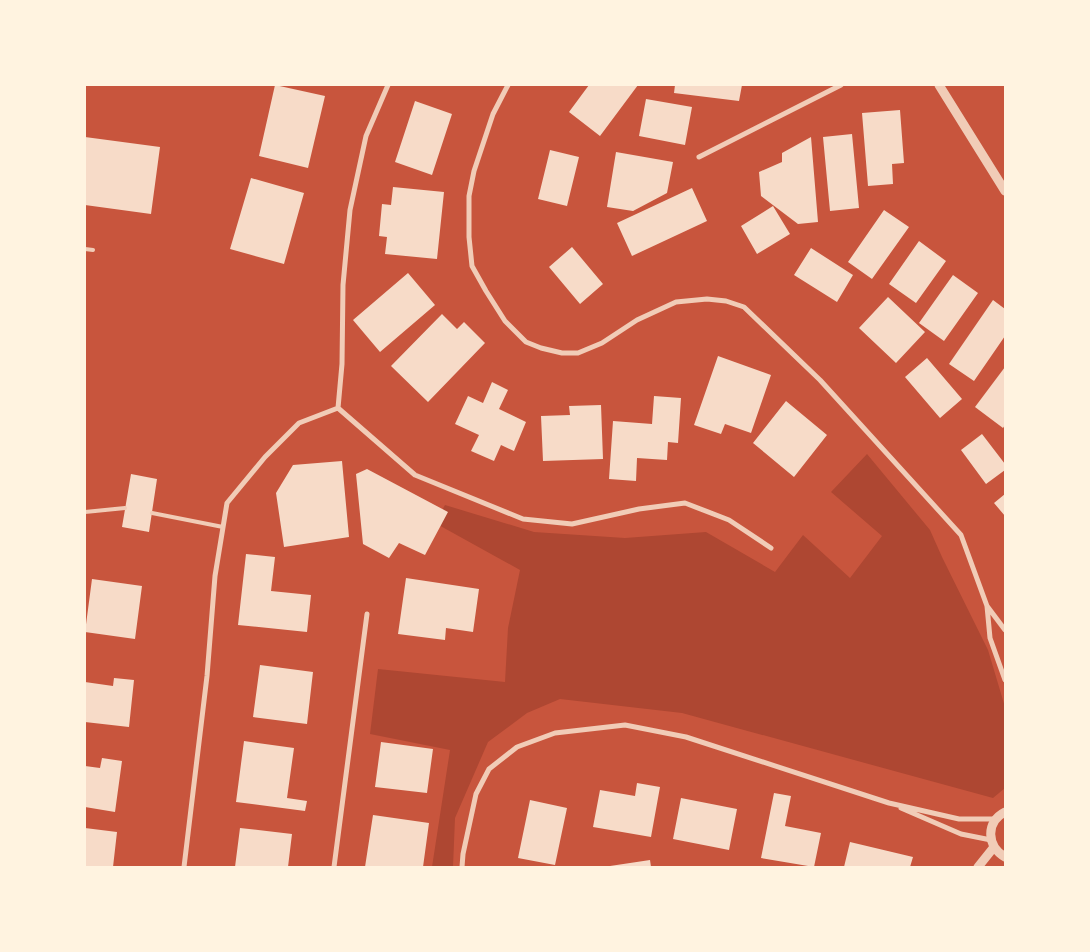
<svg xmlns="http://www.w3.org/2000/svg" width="1090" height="952" font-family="Spectral,serif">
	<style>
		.green { fill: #ae4732 }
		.building { fill: #f7dbc8 }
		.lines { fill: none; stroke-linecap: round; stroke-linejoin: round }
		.service { stroke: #f1ccb7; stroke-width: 4 }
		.minor { stroke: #f1ccb7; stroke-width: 5 }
		.tertiary { stroke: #f1ccb7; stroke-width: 9 }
	</style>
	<rect width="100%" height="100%" fill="#c8553d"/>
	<path class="green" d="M867,454L930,530L942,557L988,650L1005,707V788L993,798L682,713L560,699L527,713L488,742L455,818L453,867H432L450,750L370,734L378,669L505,682L508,628L520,570L435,523L445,505L534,532L625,538L706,532L775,572L803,535L850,578L882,536L831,492Z"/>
	<path class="building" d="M275,85L325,96L308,168L259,156Z
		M589,85H638L600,136L569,112Z
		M675,85H742L739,101L674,93Z
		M646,99L692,107L685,145L639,136Z
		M415,101L452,114L432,175L395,162Z
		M900,110L904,163L892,164L893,184L868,186L862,113Z
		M852,134L859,208L830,211L823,137Z
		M85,137L160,147L151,214L85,205Z
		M811,137L818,222L798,224L761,196L759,172L782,162V153Z
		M550,150L579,157L567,206L538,199Z
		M616,152L673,162L667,193L633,211L607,207Z
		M251,178L304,193L284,264L230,249Z
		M393,187L444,192L437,259L385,254L387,237L379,236L382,204L391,205Z
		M692,188L707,221L632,256L617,223Z
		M773,206L790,234L757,254L741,226Z
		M884,210L909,227L872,279L848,262Z
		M919,241L946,261L916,303L889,284Z
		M572,247L603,284L580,304L549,267Z
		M811,248L853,275L837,302L794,275Z
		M408,273L435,305L380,352L353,320Z
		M953,275L978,293L944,341L919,323Z
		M888,297L925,332L896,363L859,328Z
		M993,300L1005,309V336L974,381L949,364Z
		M442,314L457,329L464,322L485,343L428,402L391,366Z
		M718,356L771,375L751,433L725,424L721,434L694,425Z
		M927,358L962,399L940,418L905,377Z
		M1005,367V425L1003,428L975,407Z
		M492,382L508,390L499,409L526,422L514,451L501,445L494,461L471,451L479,435L455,424L468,396L483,403Z
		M654,396L681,398L678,443L668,442L667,460L637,458L636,481L609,479L613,421L652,424Z
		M786,401L827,435L794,477L753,443Z
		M601,405L603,459L543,461L541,416L570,415L569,406Z
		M982,434L1005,464V470L986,484L961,450Z
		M342,461L349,537L284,547L276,493L293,465Z
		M367,469L448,512L425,555L399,543L389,558L363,544L356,474Z
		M131,474L157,479L149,532L122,527Z
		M1005,494V516L994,503Z
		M246,554L275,557L271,591L311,595L307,632L238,625Z
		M406,578L479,589L473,632L446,628L445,640L398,634Z
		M92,579L142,586L135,639L85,632Z
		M260,665L313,672L307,724L253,717Z
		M114,678L134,680L129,727L85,722V682L113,686Z
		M244,741L294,748L287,798L307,801L305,811L236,802Z
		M381,742L433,749L427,793L375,787Z
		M102,758L122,761L115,812L85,807V766L100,768Z
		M637,783L660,787L651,837L593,827L600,790L635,796Z
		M774,793L791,796L785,826L821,833L814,867L761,858Z
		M681,798L737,809L729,850L673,839Z
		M530,800L567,808L555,865L518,858Z
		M373,815L429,823L423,867H365Z
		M85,828L117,832L113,867H85Z
		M240,828L292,834L288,867H235Z
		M850,842L913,857L910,867H844Z
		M650,860L651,867H610V866Z"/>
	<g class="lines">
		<path class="service" d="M85,249L93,250
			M85,512L125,508
			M152,513L223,527"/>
		<path class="minor" d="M508,85L493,114L474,171L469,196V237L472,266L486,291L505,321L526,342L541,348L562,353H578L602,343L637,320L676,302L707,299L726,301L744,307L820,380L961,535L987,606L990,638L1005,680
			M699,157L841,85
			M338,408L415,475L523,519L572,524L639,509L685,503L729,520L771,548
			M338,408L342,364L343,285L350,210L366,136L388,85
			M987,606L1005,630
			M901,808L961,834L991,840
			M184,867L207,676L215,576L227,503L265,457L299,423L338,408
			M334,867L367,614
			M462,867L463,854L476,794L489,769L517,747L555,733L625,725L686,737L889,803L959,819H996"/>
		<path class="tertiary" d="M939,85L1005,191
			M1005,812C985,822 987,847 1005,857
			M978,867L994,847"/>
	</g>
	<rect width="1090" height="952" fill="none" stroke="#fff3e0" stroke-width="172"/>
</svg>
